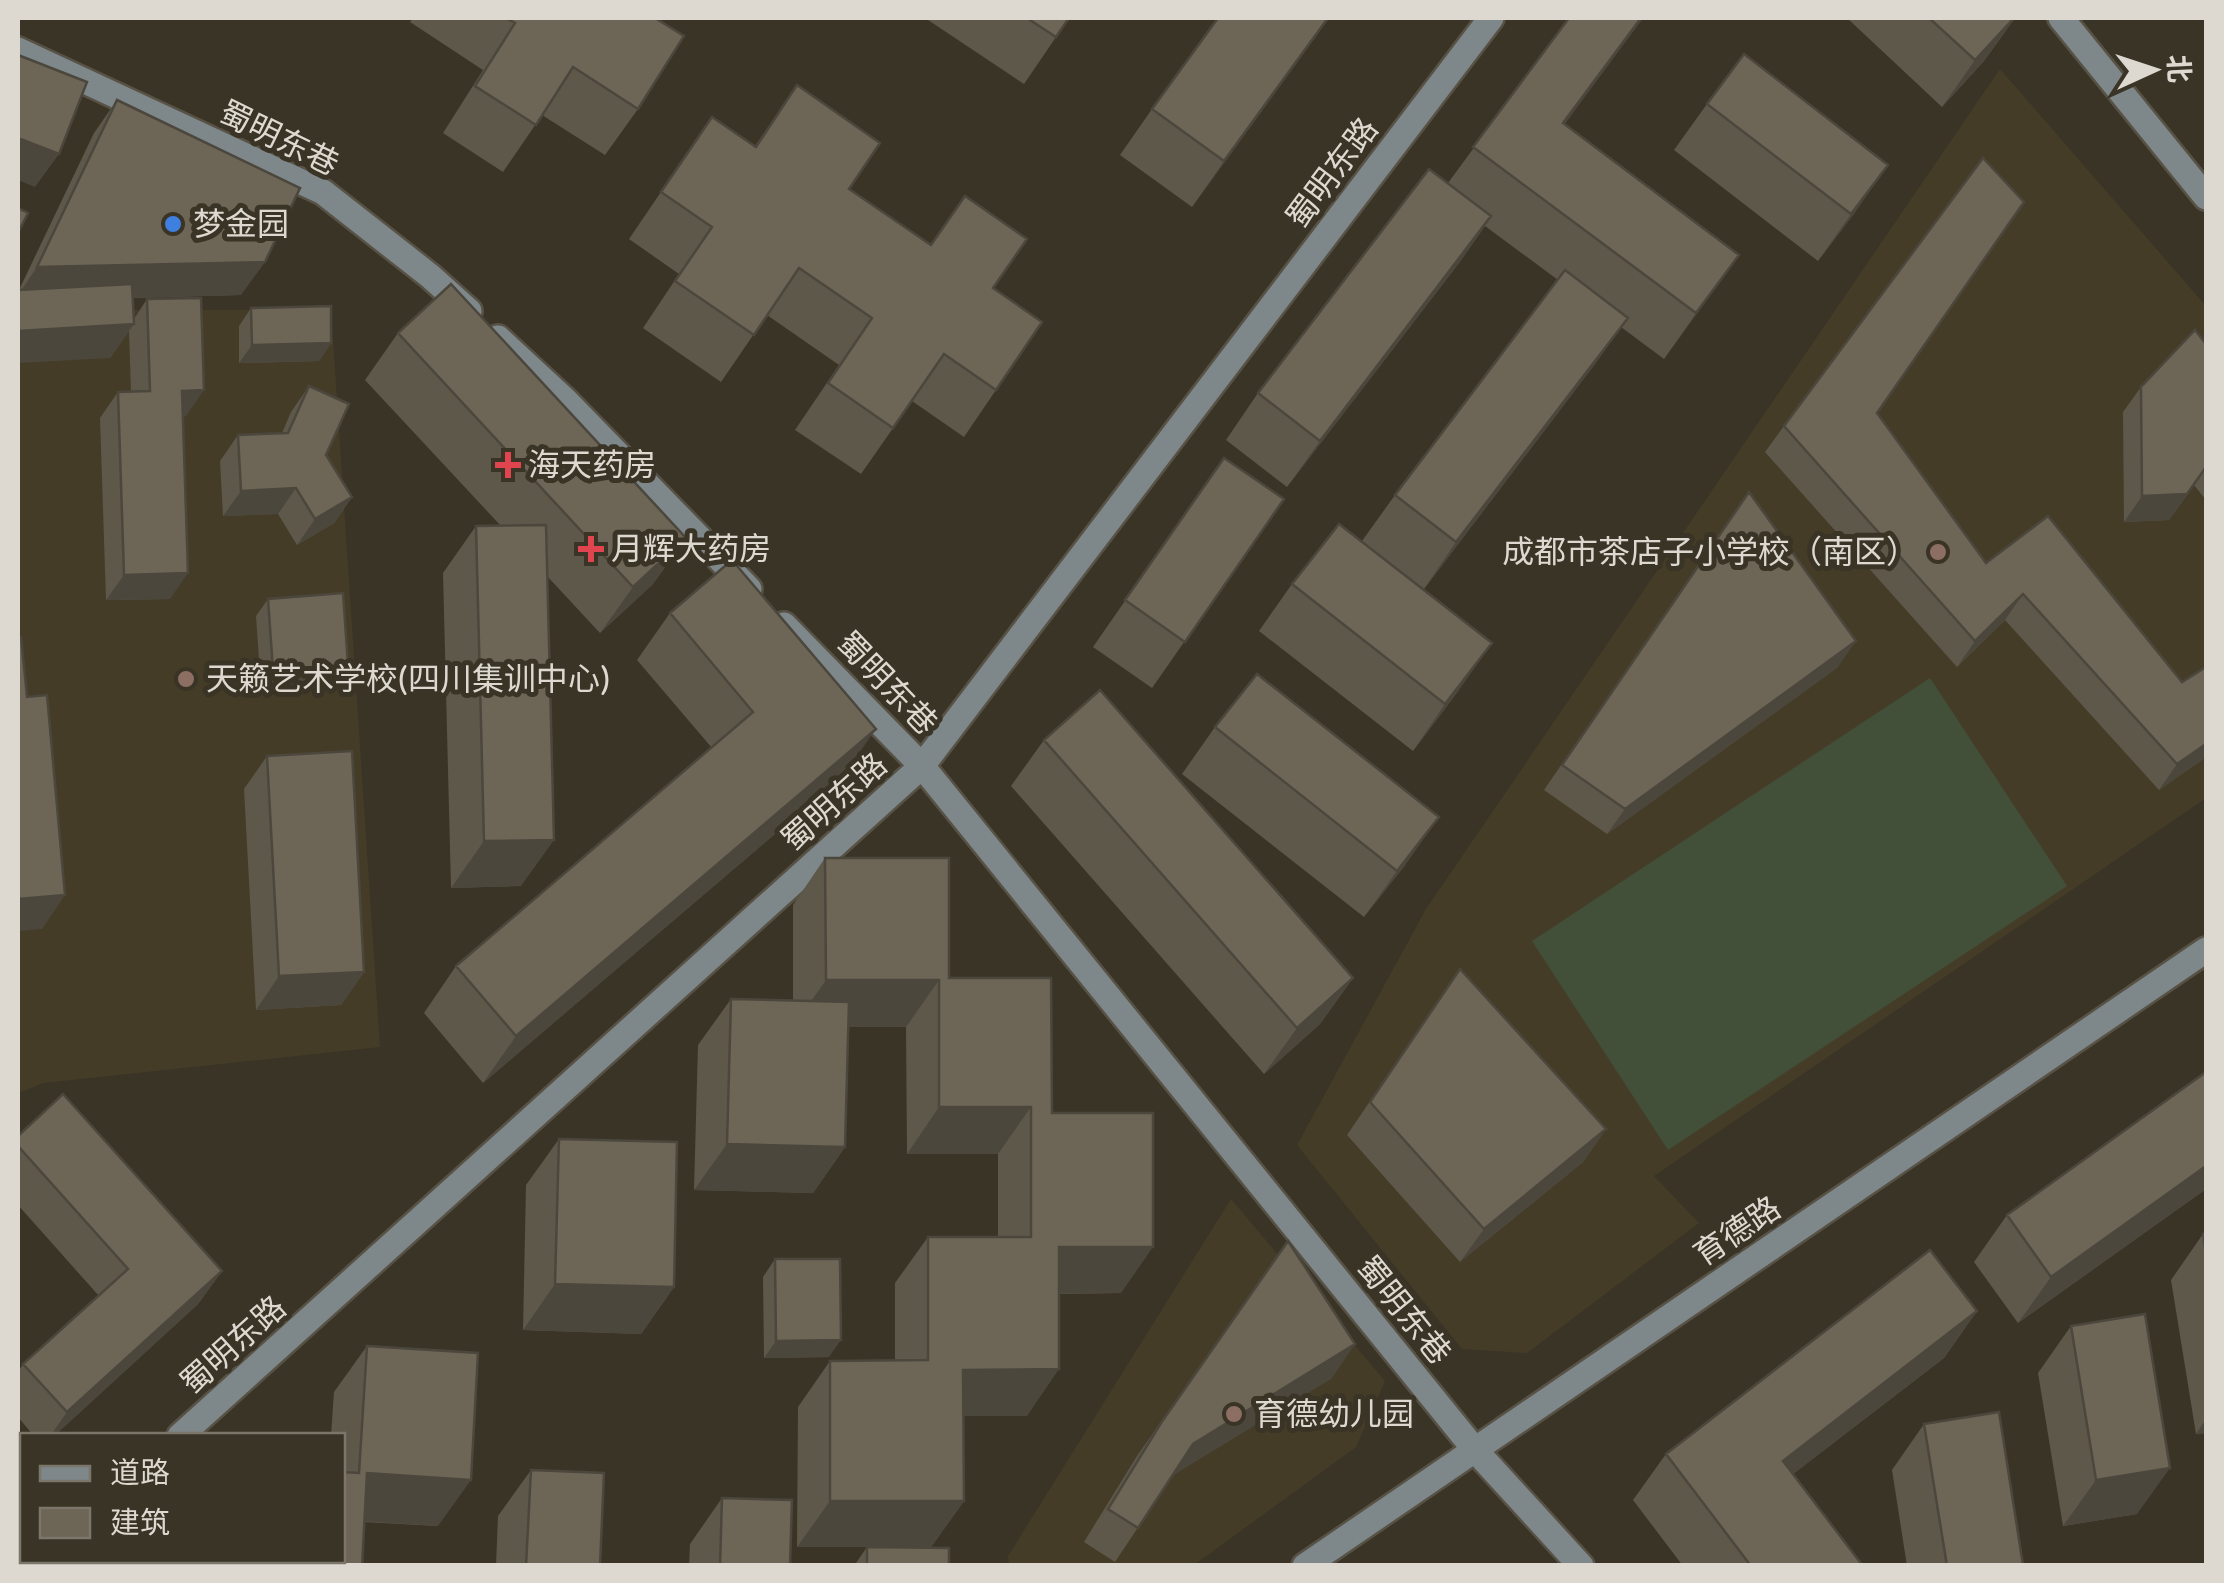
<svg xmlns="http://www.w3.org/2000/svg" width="2224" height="1583" font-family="'Varela Round','Noto Sans SC',sans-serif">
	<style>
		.built { fill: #453c28 }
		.grass { fill: #42503a }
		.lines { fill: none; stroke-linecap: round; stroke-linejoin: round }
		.minor-casing { stroke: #575245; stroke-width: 30 }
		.minor { stroke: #7e878a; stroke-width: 25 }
		.wall { fill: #5e584b }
		.shaded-wall { fill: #4c473d }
		.building { fill: #6d6657; stroke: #4c473d; stroke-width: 2.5 }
		.shop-dot { fill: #3f7fe0; stroke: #3a3426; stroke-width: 4 }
		.health-dot { fill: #e0444e; stroke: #3a3426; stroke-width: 4 }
		.education-dot { fill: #8d6e63; stroke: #3a3426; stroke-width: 4 }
		.labels { text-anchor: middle; stroke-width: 10; stroke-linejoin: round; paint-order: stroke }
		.street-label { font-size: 32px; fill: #ddd9d0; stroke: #3a3426 }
		.poi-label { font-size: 32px; fill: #ddd9d0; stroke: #3a3426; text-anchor: start }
	</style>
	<rect width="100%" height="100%" fill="#3a3426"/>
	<path class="built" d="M2000,69L2206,306V798L1654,1176L1699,1223L1527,1353L1462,1349L1297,1145L1426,909Z
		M18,310H331L380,1047L43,1083L18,1093Z
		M1231,1199L1385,1381L1356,1447L1194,1565H1009L1008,1556Z"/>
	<path class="grass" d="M1930,678L2067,886L1668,1150L1532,941Z"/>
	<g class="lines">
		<defs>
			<path id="minor" d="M2061,18L2206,197
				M18,50L323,192L430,276L469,311
				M498,338L566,401L749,589
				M784,625L922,766L1475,1450L1581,1566
				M180,1436L922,766L1491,18
				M36,1566L42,1560
				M1305,1566L2206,950"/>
		</defs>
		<use href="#minor" class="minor-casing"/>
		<use href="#minor" class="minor"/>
	</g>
	<path class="wall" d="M413,18H655L638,109L605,155L542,115L503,172L443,133L483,70L410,22Z
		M925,18H1069L1024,84Z
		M1329,18L1192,207L1120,155L1152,109Z
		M1569,18H1643L1564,124L1739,255L1664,359L1621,327L1595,364L1424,589L1362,541L1395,495L1558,280L1485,226L1459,263L1287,487L1226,440L1258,393L1448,183Z
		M1847,18H2015L1984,61L1942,107Z
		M797,85L849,189L993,288L996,390L964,437L912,401L861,474L795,430L839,365L767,315L721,382L643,328L679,274L629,239L712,117L755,146Z
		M117,100L241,295L132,298L134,319L147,299L186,416H183L170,599L106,600L100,418L118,392H131L129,331L110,358L19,290L94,133Z
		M1707,104L1856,211L1818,261L1674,150Z
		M251,308L331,343L319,361L239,363V326Z
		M398,333L686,538L653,584L600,633L547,576L521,886L451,888L443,573L476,526H501L365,380Z
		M2206,344V500L2194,485L2169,520L2124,522L2123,412L2141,387Z
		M309,386L326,455L352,497L334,523L297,545L278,514L223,516L220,461L238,435L282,433L291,412Z
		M1877,413L1986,563L2182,682L2206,667V757L2159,790L2005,620L1957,667L1765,452L1784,426Z
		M1224,458L1284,499L1152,688L1093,647Z
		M1749,492L1838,667L1607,834L1544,790Z
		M1292,584L1459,690L1413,751L1259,631Z
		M268,599L348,665L336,683L261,688L256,616Z
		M670,613L843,776L483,1083L424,1013L456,966L712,748L637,660Z
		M1215,727L1406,864L1364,917L1182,774Z
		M1044,740L1353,978L1320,1024L1264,1074L1011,786Z
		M267,756L364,972L341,1005L256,1010L244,789Z
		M825,858L949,978L1052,1113L1121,1293L1059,1294L1027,1416H963L964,1501L931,1547H797L798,1407L830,1361L895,1360V1283L928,1237H998V1154H907L906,1027H848L845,1147L813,1193L694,1190L698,1045L731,999L793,1000V905Z
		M1460,969L1606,1129L1583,1162L1460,1262L1347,1135Z
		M2206,1072V1189L2018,1323L1974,1262L2007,1215Z
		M18,1136L222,1271L198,1304L54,1436H34L18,1417V1372L23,1364L99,1296L18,1205Z
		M559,1139L674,1287L641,1334L523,1330L526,1185Z
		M2206,1233V1433L2196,1434L2171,1280L2203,1234Z
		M1288,1241L1332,1378L1173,1475L1115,1562L1084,1542L1137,1456Z
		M775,1259L829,1357L764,1358L763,1277Z
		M1977,1311L1944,1358L1793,1474L1863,1566H1683L1633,1500L1666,1454Z
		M2071,1326L2137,1514L2063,1526L2038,1373Z
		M367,1346L438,1526L364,1522L362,1566H207L208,1560H342V1436H331L334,1392Z
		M1924,1424L2023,1565L1907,1566L1892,1470Z
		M531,1470L600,1566H496L498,1516Z
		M722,1498L790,1566H689L690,1544Z
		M867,1547L949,1566H854Z"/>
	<path class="shaded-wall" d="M1328,18H1329L1192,207L1224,161Z
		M1641,18H1643L1531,170L1563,123Z
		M2015,18L1984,61L1942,107L1975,60Z
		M18,138L59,154L35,187L18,180Z
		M1888,165L1856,211L1818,261L1851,214Z
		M1491,216L1459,263L1287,487L1320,441Z
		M1739,255L1706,301L1664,359L1696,313Z
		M265,262L241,295L18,301V295L37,267Z
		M1628,318L1595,364L1424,589L1456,542Z
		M134,324L110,358L18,363V331Z
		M331,343L319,361L239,363L252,345Z
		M204,390L186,416H164L182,391Z
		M2206,467L2169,520L2124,522L2142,496Z
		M296,488L278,514L223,516L241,491Z
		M352,497L334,523L297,545L315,519Z
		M686,538L653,584L600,633L633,587Z
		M188,573L170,599L106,600L124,575Z
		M2023,594L2005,620L1957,667L1975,641Z
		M1856,641L1838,667L1607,834L1625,809Z
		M1492,643L1459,690L1413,751L1445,704Z
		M348,665L336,683L261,688L273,670Z
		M876,729L843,776L483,1083L516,1036Z
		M2206,744V757L2159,790L2177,764Z
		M1439,817L1406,864L1364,917L1397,871Z
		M554,840L521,886L451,888L484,841Z
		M65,895L42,929L18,931V899Z
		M364,972L341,1005L256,1010L279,976Z
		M1353,978L1320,1024L1264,1074L1297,1028Z
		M826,980H939L906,1027H793Z
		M939,1107H1031L998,1154H907Z
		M1606,1129L1583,1162L1460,1262L1484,1229Z
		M727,1144L845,1147L813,1193L694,1190Z
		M2206,1166V1189L2018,1323L2051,1277Z
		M1059,1247H1153L1121,1293L1027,1294Z
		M222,1271L198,1304L54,1436H50L67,1412Z
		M555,1284L674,1287L641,1334L523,1330Z
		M1977,1311L1944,1358L1750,1507L1783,1461Z
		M841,1340L829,1357L764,1358L776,1341Z
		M1355,1344L1332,1378L1170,1477L1193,1444Z
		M1059,1369L1027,1416H930L963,1370Z
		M2206,1419V1433L2196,1434Z
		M2170,1468L2137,1514L2063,1526L2096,1480Z
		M367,1473L471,1480L438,1526L342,1520Z
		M830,1501H964L931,1547H797Z"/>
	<path class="building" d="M506,18H655L684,36L638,109L573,67L536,125L475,86L515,23Z
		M1027,18H1069L1056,37Z
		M1218,18H1328L1224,161L1152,109Z
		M1569,18H1641L1563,123L1739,255L1696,313L1473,147Z
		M1929,18H2014L1975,60Z
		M1744,54L1888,165L1851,214L1707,104Z
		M18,55L87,82L59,154L18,138Z
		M797,85L880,143L849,189L931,245L965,196L1027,239L993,288L1042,322L996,390L944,354L893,428L828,383L872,318L799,268L754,335L675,281L712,227L661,192L712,117L756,147Z
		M117,100L300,188L265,262L37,267Z
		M1983,158L2024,202L1877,413L1986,563L2048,516L2182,682L2206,667V744L2177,764L2023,594L1975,641L1784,426Z
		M1429,169L1491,216L1320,441L1258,393Z
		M18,208L28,213L18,233Z
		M1565,270L1628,318L1456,542L1395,495Z
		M132,284L134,324L18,331V290Z
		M451,284L686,538L633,587L398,333Z
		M201,298L204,390L182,391L188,573L124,575L118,392L150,391L147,299Z
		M331,306V343L252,345L251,308Z
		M2195,330L2206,344V467L2187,494L2142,496L2141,387Z
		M309,386L349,404L326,455L352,497L315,519L296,488L241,491L238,435L288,433Z
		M1224,458L1284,499L1185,642L1125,600Z
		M1749,492L1856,641L1625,809L1562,765Z
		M1339,524L1492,643L1445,704L1292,584Z
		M546,525L554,840L484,841L476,526Z
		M732,560L876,729L516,1036L456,966L753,712L670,613Z
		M343,593L348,665L273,670L268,599Z
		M18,637H21L27,697L47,695L65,895L18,899Z
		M1257,674L1439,817L1397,871L1215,727Z
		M1100,690L1353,978L1297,1028L1044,740Z
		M352,751L364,972L279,976L267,756Z
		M825,858H949V978H1051L1052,1113H1153V1247H1059V1369L963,1370L964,1501H830V1361L928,1360V1237H1031V1107H939V980H826Z
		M1460,969L1606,1129L1484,1229L1370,1102Z
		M731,999L849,1002L845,1147L727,1144Z
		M2206,1072V1166L2051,1277L2007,1215Z
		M63,1094L222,1271L67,1412L23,1364L128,1269L18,1146V1136Z
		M559,1139L677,1142L674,1287L555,1284Z
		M2206,1233V1253L2203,1234Z
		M1288,1241L1355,1344L1193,1444L1138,1528L1108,1509L1161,1423Z
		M1930,1250L1977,1311L1783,1461L1863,1566H1751L1666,1454Z
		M775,1259H840L841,1340L776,1341Z
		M2145,1314L2170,1468L2096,1480L2071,1326Z
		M367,1346L478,1353L471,1480L367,1473L362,1566H237V1560H342V1472L359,1473Z
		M1999,1412L2023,1565L1947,1566L1924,1424Z
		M531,1470L604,1473L600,1566H526Z
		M722,1498L792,1500L790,1566H720Z
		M867,1547L949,1548V1566H867Z"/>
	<circle class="shop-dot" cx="173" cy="224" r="10"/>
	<g class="health-dot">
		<path d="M503 450h10v10h10v10h-10v10h-10v-10h-10v-10h10z"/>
		<path d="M586 534h10v10h10v10h-10v10h-10v-10h-10v-10h10z"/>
	</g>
	<g class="education-dot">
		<circle cx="1938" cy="552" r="10"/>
		<circle cx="186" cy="679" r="10"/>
		<circle cx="1234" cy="1414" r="10"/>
	</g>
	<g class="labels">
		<g class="street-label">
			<text transform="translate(279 138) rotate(26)" y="11">蜀明东巷</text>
			<text transform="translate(1332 173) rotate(-53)" y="11">蜀明东路</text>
			<text transform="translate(887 683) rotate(46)" y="11">蜀明东巷</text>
			<text transform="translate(834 802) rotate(-42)" y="11">蜀明东路</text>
			<text transform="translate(1737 1231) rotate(-34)" y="11">育德路</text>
			<text transform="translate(1404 1310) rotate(51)" y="11">蜀明东巷</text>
			<text transform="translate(233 1345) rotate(-42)" y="11">蜀明东路</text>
		</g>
		<g class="poi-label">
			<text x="193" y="235">梦金园</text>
			<text x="528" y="476">海天药房</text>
			<text x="611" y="560">月辉大药房</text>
			<text x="1918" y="563" text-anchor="end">成都市茶店子小学校（南区）</text>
			<text x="206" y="690">天籁艺术学校(四川集训中心)</text>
			<text x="1254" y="1425">育德幼儿园</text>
		</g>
	</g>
	<rect width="2224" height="1583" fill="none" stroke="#ddd9d0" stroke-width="40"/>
	<rect x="20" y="1433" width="325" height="130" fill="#3a3426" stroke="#7b766a" stroke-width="2.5"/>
	<rect x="40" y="1466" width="50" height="15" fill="#7e878a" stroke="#7b766a" stroke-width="2.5"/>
	<text x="110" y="1483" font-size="30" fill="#ddd9d0">道路</text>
	<rect x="40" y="1508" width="50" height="30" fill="#6d6657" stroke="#7b766a" stroke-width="2.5"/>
	<text x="110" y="1533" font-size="30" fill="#ddd9d0">建筑</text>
	<g transform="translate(2154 70) rotate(87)" stroke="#3a3426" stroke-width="8" paint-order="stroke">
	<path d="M0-8L18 38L0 25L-18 38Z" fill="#ddd9d0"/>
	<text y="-15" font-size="28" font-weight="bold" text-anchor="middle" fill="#ddd9d0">北</text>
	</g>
</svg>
